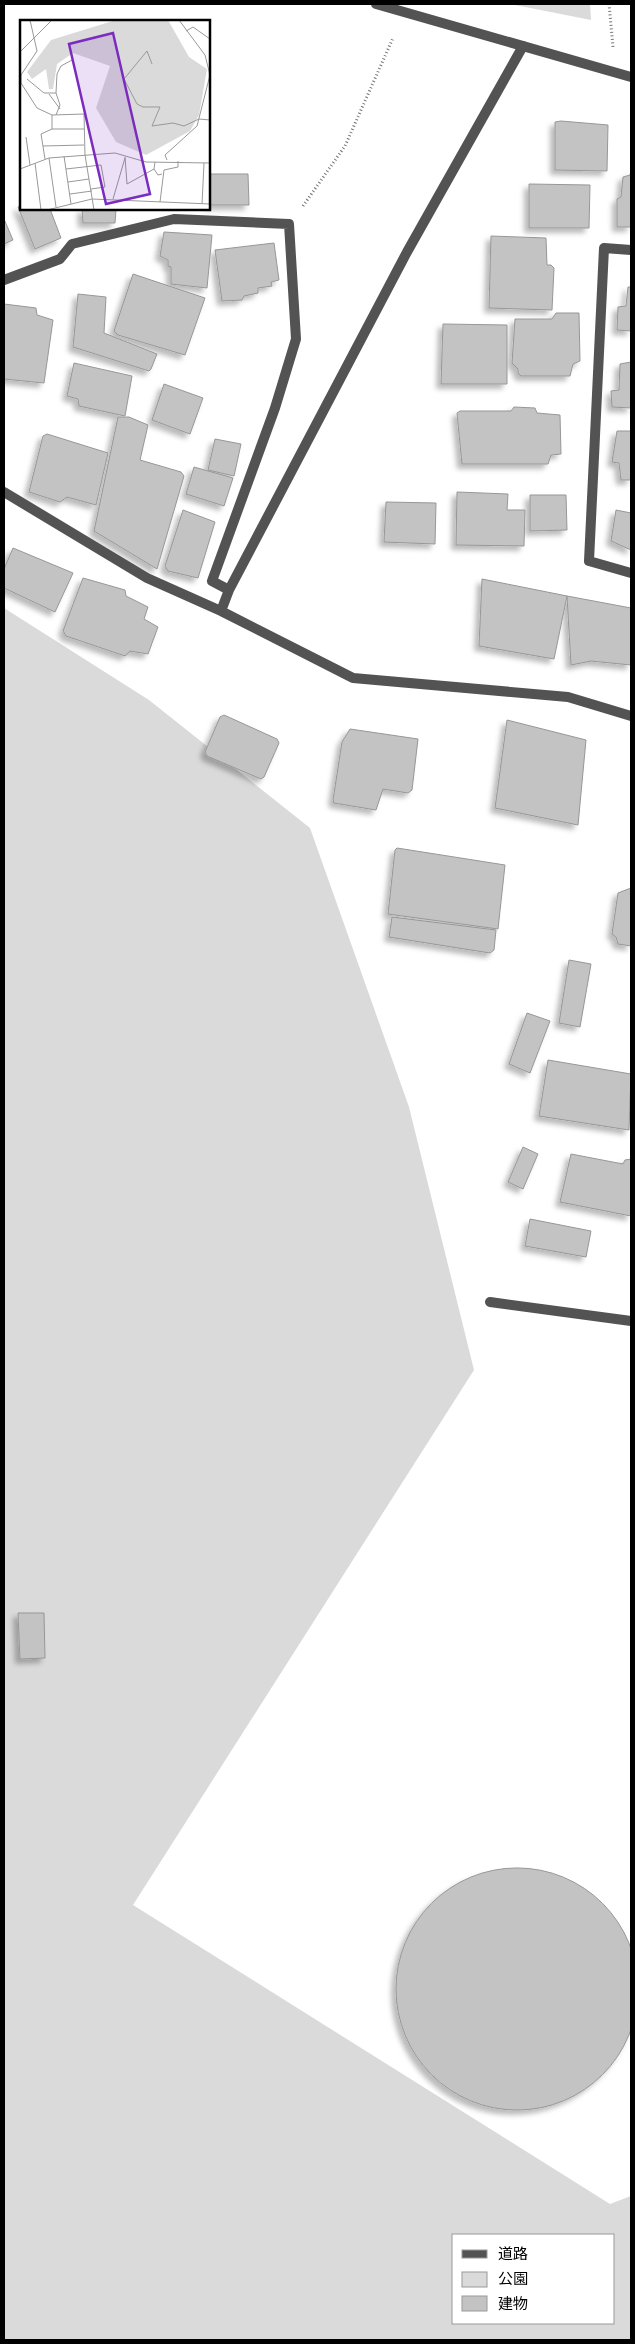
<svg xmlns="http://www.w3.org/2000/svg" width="635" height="2344" font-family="'Public Sans','Noto Sans JP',sans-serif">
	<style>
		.green { fill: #dadada; fill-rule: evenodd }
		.building { fill: #c3c3c3; stroke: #979797; filter: url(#shadow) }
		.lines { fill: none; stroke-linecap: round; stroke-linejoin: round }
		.path { stroke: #757575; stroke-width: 3; stroke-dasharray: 1 2.5; stroke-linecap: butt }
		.minor { stroke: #535353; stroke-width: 10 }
		.tertiary { stroke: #535353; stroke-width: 10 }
		.inset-road { fill: none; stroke: #999; stroke-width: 1 }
		.view { fill: #7b2cbf; fill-opacity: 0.15; stroke: #7b2cbf; stroke-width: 2.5 }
		.inset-edge { fill: none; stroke: #000; stroke-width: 2.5 }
	</style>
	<defs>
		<filter id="shadow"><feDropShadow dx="-4.5" dy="4.5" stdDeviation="2.5" flood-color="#0004"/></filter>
	</defs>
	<rect width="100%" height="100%" fill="#fff"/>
	<path class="green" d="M510,4H590L591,20Z
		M4,608L149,700L310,828L409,1107L474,1370L133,1905L610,2204L631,2196V2340H4ZM454,2235H614V2323H454Z"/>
	<path class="building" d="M561,121L608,125L607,171L555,170V122Z
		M631,171V227H617V199L621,197L623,177L630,175Z
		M209,174H248L249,205H209Z
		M529,184L590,185L589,228H529Z
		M21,205V209H50L61,238L35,249L18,207Z
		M82,209H116L115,223H83Z
		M4,219L13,240L4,244Z
		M164,232L212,235L207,288L171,284V267L168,266V260L160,256Z
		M491,236L546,238L547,265H551L554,268L552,310L489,308Z
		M274,243L279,280L271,282L272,286L258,288V293L244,296L242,300L222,301L215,250Z
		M133,274L205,298L185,355L118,335L114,331Z
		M628,287H631V331L617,330L618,307L626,306Z
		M78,294L106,297L104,333L157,354L151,369L149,371L73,347Z
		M4,304L36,308L37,315L53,320L44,383L4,379Z
		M556,313H579L580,361L573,364L570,376H521L518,373V369L512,363L515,319H552Z
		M443,324L507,325V384H441Z
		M631,362V408L612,407L611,391L619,390L620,364Z
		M74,363L132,376L125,416L79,406L78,399L67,396Z
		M164,384L203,398L190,434L152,420Z
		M514,407L535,408L537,413L560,415L561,454L551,455L548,464H462L457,413L460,411H511Z
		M118,417H129L148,425L140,460L181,472L184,476L157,569L94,531Z
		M617,431H631V480H621L619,463L612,462Z
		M47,434L108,453L96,505L67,497L60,502L29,492L43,436Z
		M215,439L241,444L234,476L208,470Z
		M194,467L233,478L224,506L186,494Z
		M457,492L508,494L507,510H525L524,546L456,545Z
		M530,495H566L567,530L530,531Z
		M386,502L436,503L435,544L384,542Z
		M183,510L215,522L198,578L168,571L165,566Z
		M616,510L631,513V550L611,541Z
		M13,548L73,573L55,612L4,588V569Z
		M83,578L125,590L126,596L148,607L144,619L158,627L148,654L130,651L125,656L66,636L63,631Z
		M482,579L567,596L554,659L479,646Z
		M567,596L631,608V665L591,661L571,665Z
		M224,715L277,739L279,743L264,777L261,779L207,756L205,752L220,717Z
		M507,720L586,740L578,825L495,808Z
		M350,729L418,739L412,790L408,793L383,789L376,810L334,803L333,800L342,742Z
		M397,848L505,865L498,929L388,914L395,850Z
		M631,888V946L618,944L616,937L612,934L618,893Z
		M392,917L496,930L494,950L490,953L389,937Z
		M569,960L591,964L580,1027L559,1023Z
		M527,1013L550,1021L530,1073L509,1064Z
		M548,1060L631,1074L629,1130L539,1116Z
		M523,1147L538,1154L523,1189L508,1182Z
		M571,1154L623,1164L625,1160L631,1159V1216L560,1202Z
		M530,1219L591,1231L586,1257L525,1246Z
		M18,1613H44L45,1658L20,1659Z
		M396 1989a121 121 0 1 1 242 0a121 121 0 1 1-242 0Z"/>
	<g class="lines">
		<path class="path" d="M609,4L613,47
			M303,206L345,146L393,38"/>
		<path class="minor" d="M631,250L604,248L589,561L631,573
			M4,280L60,259L72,244L174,219L289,224L296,339L275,408L212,581L229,590
			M4,492L147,578L221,611L353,678L568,697L631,716
			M221,611L229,590L407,252L523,46
			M490,1302L631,1321"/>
		<path class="tertiary" d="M376,4L631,77"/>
	</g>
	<g transform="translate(20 20)">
		<rect width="190" height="190" fill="#fff"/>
		<path d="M96,0H148L169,37L187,49L179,95L170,111L126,135L96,122L76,88L90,46L53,33L37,44L33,69H29L26,49L12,59L7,52L31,20Z" fill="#dadada"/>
		<path class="inset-road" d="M10,0L17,31L1,55V63L17,88L32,95L64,94L65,135L74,190M166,11L173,7L190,19M0,32L32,0M132,44L127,31L104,59L117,84L123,87H140L132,106L153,103L164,106L179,99L190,100M7,59L24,73H36M29,74L40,89M32,95V109H65M36,95L40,85L36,73L37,54L41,46L52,40M6,117L10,145M23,126L64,125M44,136L51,184M105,137L107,164L134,149M29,138L36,187M25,139L21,114L32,109M147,140L145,135L177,106L190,55L185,35L159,0M135,142L134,149L138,155L142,154M15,143L21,190M0,149L29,138L95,133L126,142L190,143M46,149L81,145L85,167L71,169M48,162L69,159M50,174L72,171M93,179L105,138M140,182L144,150L158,147V141M182,184L184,143M27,190L72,179L190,184"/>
		<path class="view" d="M93,13L130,174L86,184L49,24Z"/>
		<rect width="190" height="190" class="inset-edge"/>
	</g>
	<rect width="635" height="2344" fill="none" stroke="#000000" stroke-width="10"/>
	<rect x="452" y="2234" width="162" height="90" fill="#ffffff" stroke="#999999"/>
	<rect x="462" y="2250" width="25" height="8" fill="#535353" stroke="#999999"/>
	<text x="498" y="2259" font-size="15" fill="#000000">道路</text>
	<rect x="462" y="2272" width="25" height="15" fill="#dadada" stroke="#999999"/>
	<text x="498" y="2284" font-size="15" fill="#000000">公園</text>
	<rect x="462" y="2296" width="25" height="15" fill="#c3c3c3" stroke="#999999"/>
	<text x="498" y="2309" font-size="15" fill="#000000">建物</text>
</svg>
